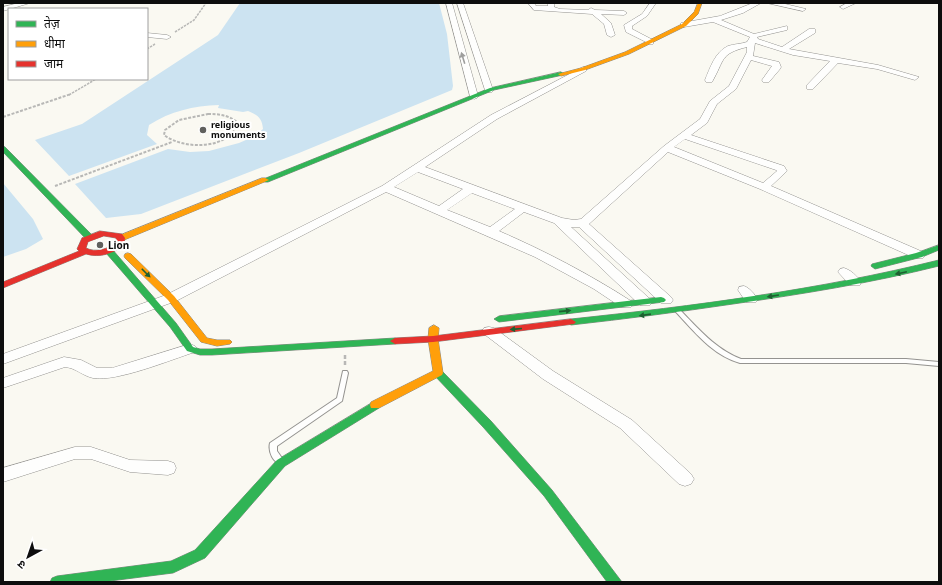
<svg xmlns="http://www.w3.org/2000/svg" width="942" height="585" font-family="Georgia,'Noto Sans Devanagari',serif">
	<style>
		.water { fill: #cce3f1 }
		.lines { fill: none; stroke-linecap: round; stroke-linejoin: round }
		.lane-casing { stroke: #949390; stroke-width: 2 }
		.street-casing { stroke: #949390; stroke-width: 1 }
		.fast-casing { stroke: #8a8a87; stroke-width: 1 }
		.slow-casing { stroke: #8a8a87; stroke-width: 1 }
		.jam-casing { stroke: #8a8a87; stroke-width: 1 }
		.path-far2 { stroke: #b8b8b6; stroke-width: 1.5; stroke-dasharray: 2.5 1; stroke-linecap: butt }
		.path-far1 { stroke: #b8b8b6; stroke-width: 2; stroke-dasharray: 3 1.5; stroke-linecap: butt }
		.path { stroke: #b8b8b6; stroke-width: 2.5; stroke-dasharray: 4 2; stroke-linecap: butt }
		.lane { fill: #fefefd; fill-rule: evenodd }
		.street { fill: #fefefd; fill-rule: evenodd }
		.fast { fill: #30b455; fill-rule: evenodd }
		.slow { fill: #ff9f0a; fill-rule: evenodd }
		.jam { fill: #e5322d; fill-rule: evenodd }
		.oneway { fill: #9e9e9d }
		.oneway2 { fill: #1e6031 }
		.poi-dot { fill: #60605d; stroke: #fff; stroke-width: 1.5 }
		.labels { text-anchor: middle; stroke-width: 4; stroke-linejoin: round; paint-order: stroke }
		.far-poi-label { font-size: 9px; font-weight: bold; fill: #0d0d0d; stroke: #fff; text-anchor: start }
		.poi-label { font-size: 10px; font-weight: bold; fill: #0d0d0d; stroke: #fff; text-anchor: start }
	</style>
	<rect width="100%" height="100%" fill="#faf9f2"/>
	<path class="water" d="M240,3H439L447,34L453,86L452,90L299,153L141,214L106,218L75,184L168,149L190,152L209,151L239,143L255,136L263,129C262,118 258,115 248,111L243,112L218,108L219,105C193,106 171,111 149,125L147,135L157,144L69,176L35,140L82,124L218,35Z
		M3,183L33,219L43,239L26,249L3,257Z"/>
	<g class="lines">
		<defs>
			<path id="lane" d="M677,308L679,309C698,328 715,349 741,359H906L939,362V366L906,363H740C712,355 694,331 675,311L674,310Z
				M343,371H347L348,373L342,401L277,446V451L284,461L283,463C273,465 268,451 270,443L337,398Z"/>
			<path id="street" d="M19,3H30L3,11V7Z
				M446,3H452L478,96L477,98L474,99L470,96Z
				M457,3H463L493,90L492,92H486L485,90Z
				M528,3H534L536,6H548V3H554V7L560,9L588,10L591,8L595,10L624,11L627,13L624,15L601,14L611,23L615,35L611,37L607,35L604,24L592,14L534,10Z
				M650,3H656L647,16L632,26V29L653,40V44H650L626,32L624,25L642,14Z
				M753,3H761L743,13L721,20L754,34L787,26V30L757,37L758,39L782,47L809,29H815V33L789,49L878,65L919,77L915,80L877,69L838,63L813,89H807V85L830,61L793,55L755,43L753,56L779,62L781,67L780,69L769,82H763L762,80L772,66L751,60L736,89L717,104L707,123L691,135L784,166L787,171L771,186L923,252L925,255L923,258H915L760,189L668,152L589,224L671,297L673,300L671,303H661L579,227H571L650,299L652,302L650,305H640L554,223L524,212L499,231C545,251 589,274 631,301L633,304L631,307H621L594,289L535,257L386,192L176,301L3,364V354L166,295L382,186L491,115L583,67H586V71L497,119L425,167L562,218L574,220L581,219L664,146L700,119L710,101L729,86L747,52V47C719,54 725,60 712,82H706L705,80C710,68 715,52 728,46C734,44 741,44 747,42L750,37L713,22L684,27H681V23L720,16ZM685,139L776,170L777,171L763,183L674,147ZM418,172L463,189L439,206L394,187ZM472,193L515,209L490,227L447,210Z
				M767,3H781L806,9L803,11Z
				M847,3H856L843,9L840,7Z
				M147,33L167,35L171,37L167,39L147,37Z
				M844,268C851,270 857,276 861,282L860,285H850L838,272L840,269Z
				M744,286C750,288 754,294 758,299L756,302H746L738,290L739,287Z
				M489,327L494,328L553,371L632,420L691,474L694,479L691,484L685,486L679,484L620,428L543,379L484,334L482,331L484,328Z
				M190,344L195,346L197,349L195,352C170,360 117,382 93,378C83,376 76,368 65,367L3,388V378L64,357L81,360L97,368H112Z
				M75,447H91L130,460L168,461L174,463L176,468L174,473L168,475L130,472L91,459H75L3,482V468Z"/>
			<path id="fast" d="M561,72L564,74L563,75L494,90L268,182H265L261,180L490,88Z
				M3,146L5,147L92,235L93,237L92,239H86L3,152Z
				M939,245V250L922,257L875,269L871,266L872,264L916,253Z
				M109,248L112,249L176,323L193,347L200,349H212L395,338L400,341L395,344L212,355H200L187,351L170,327L106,253L105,251L106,249Z
				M939,260V266C871,283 803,294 733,304C679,312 625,319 571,325L566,322L571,319C694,306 818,290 939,260Z
				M661,297L664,298L666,300L664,302L499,322L494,319L499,316Z
				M438,370L442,371L491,421L552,490L622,582H607L544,496L483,427L434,375L433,373L434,371Z
				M375,401L379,402L380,405L379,408L285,466L205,558L173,573L102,582H50L52,578L57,576L171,561L195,550L277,460Z"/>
			<path id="slow" d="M698,3H702L698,14L686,26L629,54L585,70L561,76L558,74L581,68L625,52L682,24L694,12Z
				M262,178H265L269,180L124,240H121L117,238L118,236Z
				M128,253L131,254L174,296L207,338L217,340H230L232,342L230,344L217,346L201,342L168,300L125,258L124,256L125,254Z
				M434,325L439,328L438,339L443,373L442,375L379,408H371L370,405L371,402L433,371L428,339L429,328Z"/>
			<path id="jam" d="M100,231L122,234L125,238L124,244C115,254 99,258 86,254L3,288V282L79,251L77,249L82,238ZM104,236L116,238V243C107,249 96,253 86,248L88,242Z
				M571,319L576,322L574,324L433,342L395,344L390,341L395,338L433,336Z"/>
		</defs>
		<use href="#lane" class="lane-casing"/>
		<use href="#street" class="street-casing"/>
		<use href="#fast" class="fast-casing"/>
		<use href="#slow" class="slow-casing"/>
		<use href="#jam" class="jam-casing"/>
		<path class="path-far2" d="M175,32L194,20L206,3
			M147,49L155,44
			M69,95L96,79"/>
		<path class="path-far1" d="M208,114C219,114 229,115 238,123C229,150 184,150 164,135L165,130L179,120Z
			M3,117L71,94
			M55,186L172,142"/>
		<path class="path" d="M345,355V366"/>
		<use href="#lane" class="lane"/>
		<use href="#street" class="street"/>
		<use href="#fast" class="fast"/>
		<use href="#slow" class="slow"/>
		<use href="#jam" class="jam"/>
	</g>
	<defs><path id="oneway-solid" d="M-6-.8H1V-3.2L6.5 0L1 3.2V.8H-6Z"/></defs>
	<use class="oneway" href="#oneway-solid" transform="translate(463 58) rotate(-107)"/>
	<g class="oneway2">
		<use href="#oneway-solid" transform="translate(146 273) rotate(45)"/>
		<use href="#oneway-solid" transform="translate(901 273) rotate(168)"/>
		<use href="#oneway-solid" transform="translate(773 296) rotate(171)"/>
		<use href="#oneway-solid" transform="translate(565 311) rotate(-6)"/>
		<use href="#oneway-solid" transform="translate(645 315) rotate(172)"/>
		<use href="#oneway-solid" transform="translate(516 329) rotate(175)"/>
	</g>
	<g class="poi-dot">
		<circle cx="203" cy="130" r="4"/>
		<circle cx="100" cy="245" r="4"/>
	</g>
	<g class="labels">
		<g class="far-poi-label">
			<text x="211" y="128">religious<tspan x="211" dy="10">monuments</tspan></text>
		</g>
		<g class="poi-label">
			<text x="108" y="249">Lion</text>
		</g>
	</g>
	<rect width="942" height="585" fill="none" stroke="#0d0d0d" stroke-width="8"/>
	<rect x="8" y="8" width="140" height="72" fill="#ffffff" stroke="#9e9e9e"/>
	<rect x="16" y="21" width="20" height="6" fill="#30b455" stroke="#9e9e9e"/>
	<text x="44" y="28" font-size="12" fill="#0d0d0d">तेज़</text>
	<rect x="16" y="41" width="20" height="6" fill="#ff9f0a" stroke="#9e9e9e"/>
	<text x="44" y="48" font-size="12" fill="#0d0d0d">धीमा</text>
	<rect x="16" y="61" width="20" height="6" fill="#e5322d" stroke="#9e9e9e"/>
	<text x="44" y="68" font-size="12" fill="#0d0d0d">जाम</text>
	<g transform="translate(28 557) rotate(220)" stroke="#ffffff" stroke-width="3" paint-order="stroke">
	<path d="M0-3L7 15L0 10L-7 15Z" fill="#0d0d0d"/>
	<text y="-6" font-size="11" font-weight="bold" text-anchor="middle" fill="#0d0d0d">उ</text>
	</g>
</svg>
